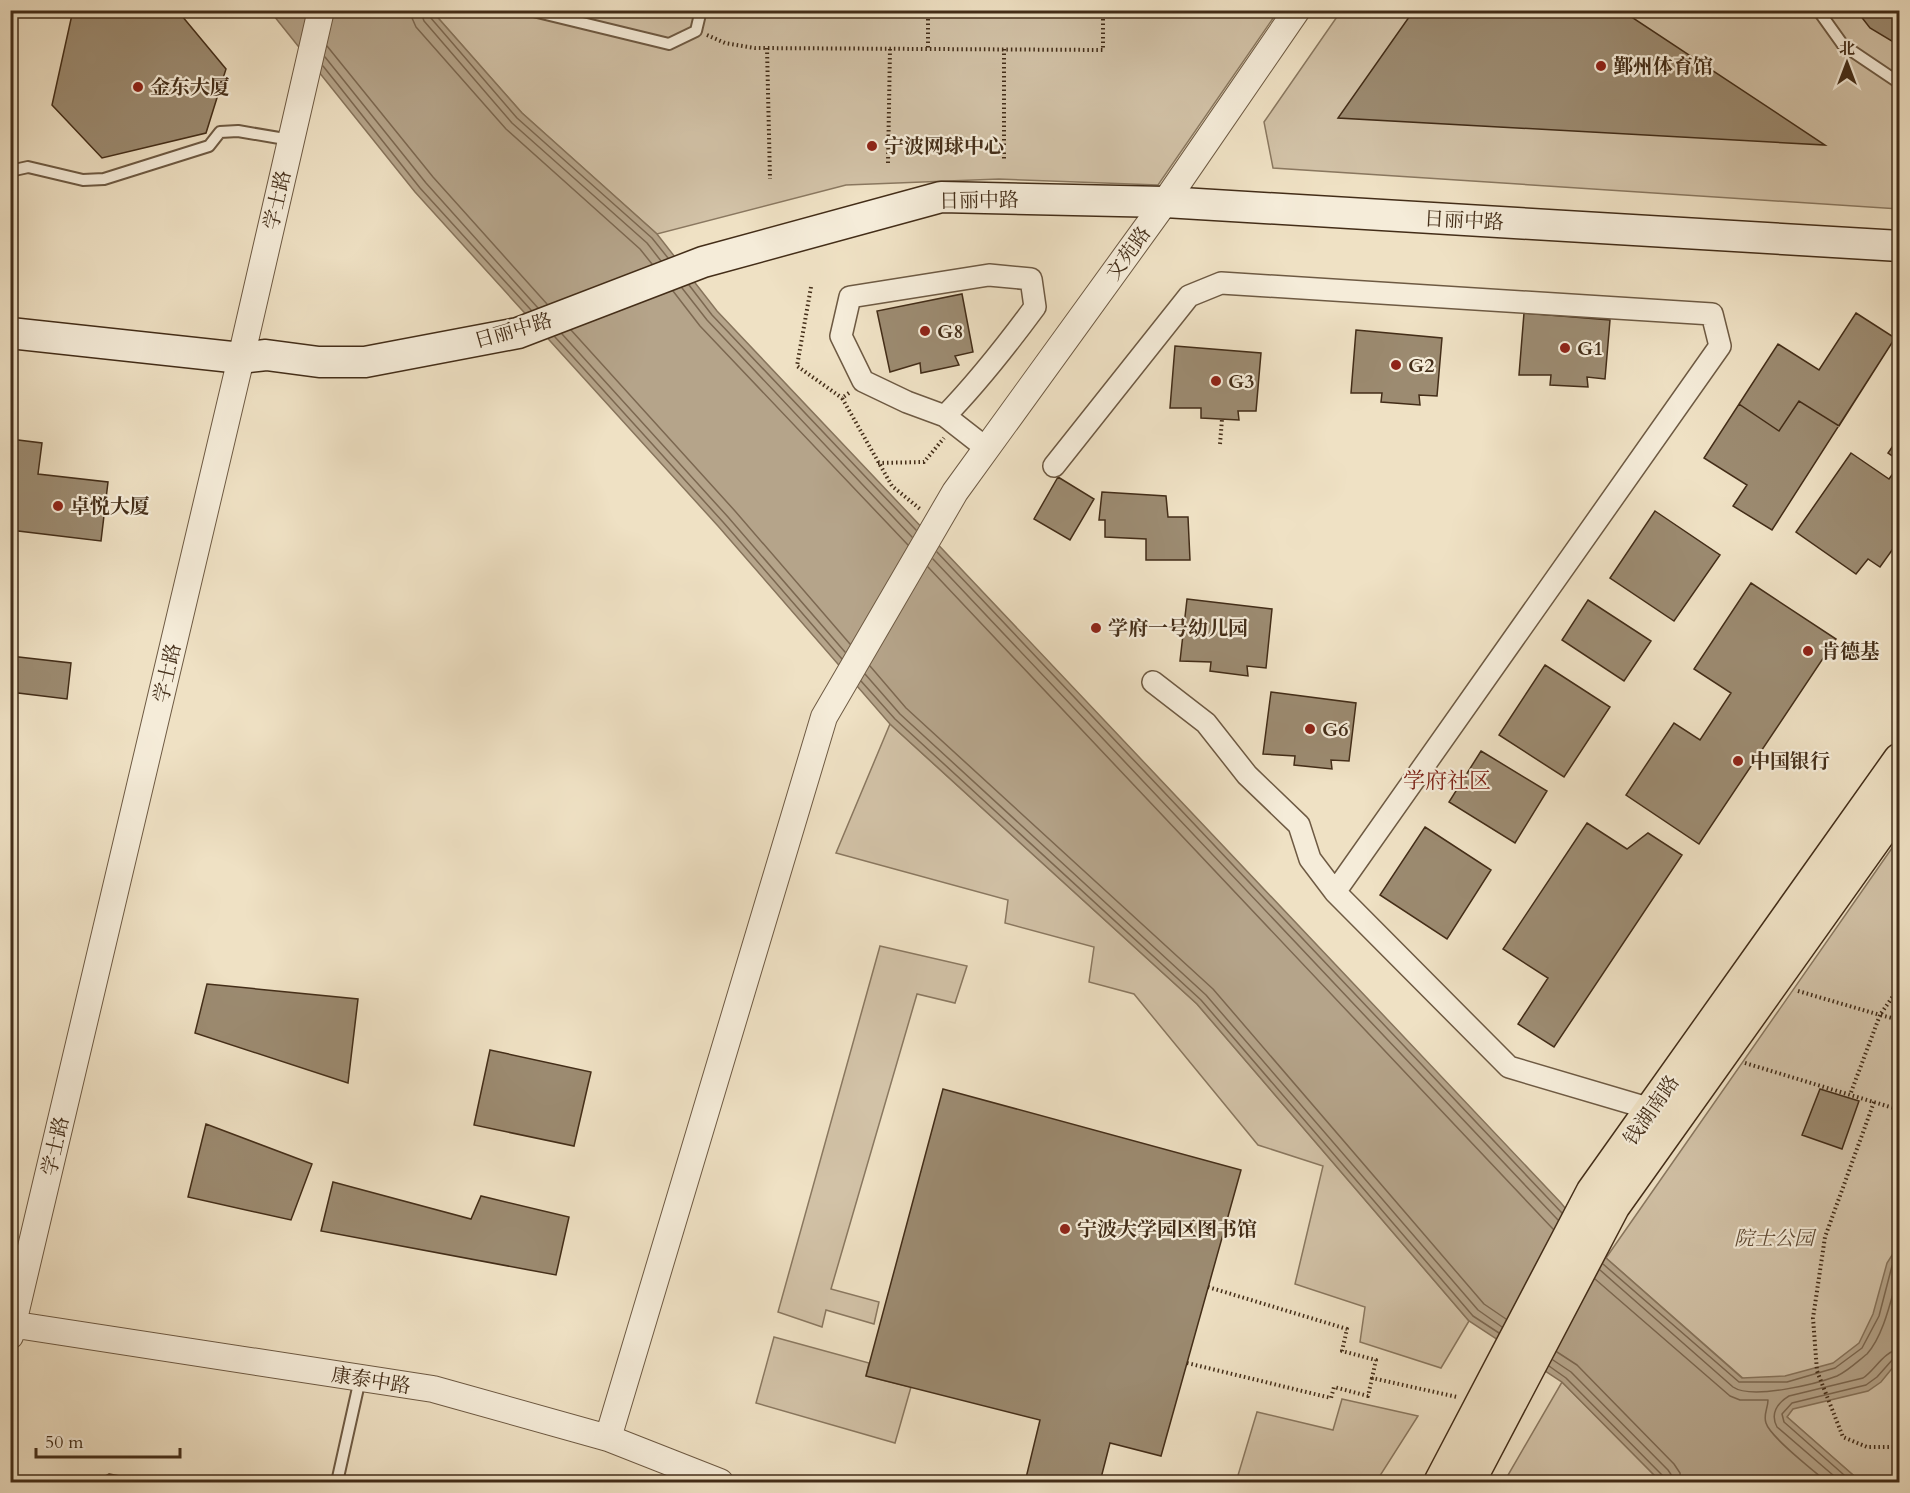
<svg xmlns="http://www.w3.org/2000/svg" width="1910" height="1493" font-family="Cardo,'Noto Serif SC',serif">
	<style>
		.green { fill: #d2c2a7; stroke: #8a7860; stroke-width: 1.5 }
		.water { fill: #b5a48a; stroke: #87745c; stroke-width: 1.5 }
		.lines { fill: none; stroke-linecap: round; stroke-linejoin: round }
		.shore { stroke: #7c6851; stroke-width: 1.5 }
		.building { fill: #9c8b71; stroke: #432d18; stroke-width: 1.5 }
		.service-casing { stroke: #6e5a43; stroke-width: 14 }
		.minor-casing { stroke: #6e5a43; stroke-width: 24 }
		.tertiary-casing { stroke: #6e5a43; stroke-width: 28 }
		.secondary-casing { stroke: #432d18; stroke-width: 33 }
		.primary-casing { stroke: #432d18; stroke-width: 36 }
		.path { stroke: #432d18; stroke-width: 4; stroke-dasharray: 1.5 3; stroke-linecap: butt }
		.service { stroke: #f5ecd9; stroke-width: 10 }
		.minor { stroke: #f5ecd9; stroke-width: 21 }
		.tertiary { stroke: #f5ecd9; stroke-width: 26 }
		.secondary { stroke: #f5ecd9; stroke-width: 30 }
		.primary { stroke: #efe1c4; stroke-width: 33 }
		.poi-dot { fill: #8f2418; stroke: #f5ecd9; stroke-width: 2 }
		.labels { text-anchor: middle; stroke-width: 4.5; stroke-linejoin: round; paint-order: stroke }
		.poi-label { font-size: 20px; font-weight: bold; fill: #432d18; stroke: #f5ecd9; text-anchor: start }
		.street-label { font-size: 20px; fill: #432d18; stroke: #f5ecd9 }
		.park-label { font-size: 20px; font-style: italic; fill: #604b35; stroke: #f5ecd9 }
		.quarter-label { font-size: 22px; fill: #7a1f14; stroke: #f5ecd9 }
	</style>
	<rect width="100%" height="100%" fill="#efe1c4"/>
	<filter id="stains"><feTurbulence type="fractalNoise" baseFrequency=".00333" numOctaves="4"/><feColorMatrix values="0 0 0 0 .2 0 0 0 0 .09 0 0 0 0 .02 0 0 0 .5 -.17"/></filter>
	<radialGradient id="worn" r=".72"><stop offset=".6" stop-color="#630" stop-opacity="0"/><stop offset="1" stop-color="#630" stop-opacity=".3"/></radialGradient>
	<path class="green" d="M432,11H1278L1158,185L999,179L846,185L657,234L522,113Z
		M1341,11H1899V209L1273,168L1264,122Z
		M890,724L1197,1004L1469,1321L1441,1368L1360,1342L1365,1307L1295,1284L1323,1166L1258,1145L1134,994L1089,982L1094,947L1005,923L1008,900L836,853Z
		M1899,838V1482H1861L1606,1258Z
		M880,946L967,966L955,1003L917,994L831,1289L879,1302L874,1324L826,1310L822,1327L778,1312Z
		M774,1337L869,1363L866,1376L911,1387L895,1443L756,1403Z
		M1562,1382L1661,1482H1504Z
		M1342,1399L1418,1416L1376,1482H1236L1257,1412L1333,1430Z"/>
	<path class="water" d="M270,11H432L522,113L657,234L717,311L1561,1203L1606,1258L1742,1378L1785,1376L1833,1363L1859,1343L1873,1314L1887,1263L1899,1244V1360L1881,1382L1868,1391L1793,1409L1787,1417L1861,1482H1661L1562,1382L1469,1321L1197,1004L890,724L718,526L415,192Z"/>
	<g class="lines">
		<path class="shore" d="M411,10L412,18L416,27L506,129L640,249L652,264
			M420,10L424,21L512,123L647,243L661,261
			M428,10L430,17L517,118L652,238L668,258
			M327,46L433,177L547,304
			M325,57L426,183L538,308
			M323,66L420,188L531,310
			M689,285L712,315L916,530
			M682,288L707,320L912,537
			M673,291L700,326L908,545
			M571,330L735,511L850,644
			M562,334L728,517L845,652
			M555,337L723,522L842,659
			M937,552L1562,1213
			M933,559L1558,1220
			M928,567L1553,1229
			M870,666L906,708L1213,989L1484,1304L1506,1319
			M865,674L900,714L1206,995L1478,1310L1502,1327
			M861,681L895,719L1201,1000L1473,1316L1499,1333
			M1603,1264L1739,1382H1787L1835,1368L1862,1348L1879,1316L1892,1266L1900,1255
			M1600,1270L1733,1387C1752,1400 1816,1384 1837,1376C1848,1371 1858,1361 1867,1354C1885,1334 1892,1294 1900,1269
			M1595,1279L1730,1396L1740,1400H1768C1768,1408 1763,1415 1766,1423C1770,1437 1814,1471 1827,1482
			M1557,1352L1577,1365L1674,1464L1680,1473L1681,1482
			M1553,1360L1571,1372L1668,1470L1672,1476V1482
			M1549,1366L1566,1378L1663,1476L1665,1482
			M1841,1482L1777,1427C1770,1414 1777,1403 1789,1396L1863,1378C1875,1370 1884,1351 1900,1349
			M1852,1482L1784,1422L1782,1414L1792,1403L1866,1385L1877,1377L1893,1359L1900,1357"/>
	</g>
	<path class="building" d="M73,10H177L226,69L206,133L102,158L52,105Z
		M1414,10H1621L1825,145L1338,118Z
		M1856,10H1900V46L1870,28Z
		M962,294L973,352L955,356L959,365L921,373L920,363L890,372L877,311Z
		M1524,313L1610,320L1605,379L1587,377L1588,387L1550,385L1551,375H1519Z
		M1856,313L1895,338L1772,530L1733,506L1747,485L1704,458L1778,344L1819,370Z
		M1856,313L1895,338L1839,426L1799,401L1779,431L1739,404L1778,344L1819,370Z
		M1356,330L1442,338L1437,396L1419,395L1420,405L1381,402L1382,393H1351Z
		M1175,346L1261,353L1256,411H1238L1239,420L1201,418V408H1170Z
		M1900,364V393H1898L1893,365Z
		M1899,437H1900V461L1888,453Z
		M10,439L42,443L38,474L108,482L101,541L10,530Z
		M1851,453L1889,479L1900,464V539L1880,567L1868,559L1856,574L1796,532Z
		M1058,477L1094,499L1070,540L1034,519Z
		M1102,492L1166,496L1168,517H1188L1190,560H1146V539L1105,537V520H1099Z
		M1655,511L1720,555L1674,621L1610,578Z
		M1751,583L1836,639L1699,844L1626,795L1674,723L1700,740L1731,693L1694,669Z
		M1187,599L1272,609L1266,668L1247,666L1248,676L1210,671L1211,662L1180,661Z
		M1588,600L1651,641L1624,681L1562,640Z
		M10,656L71,663L67,699L10,692Z
		M1545,665L1610,707L1564,777L1499,735Z
		M1271,692L1356,703L1349,761L1331,760L1332,769L1294,765L1295,756L1263,754Z
		M1481,751L1547,791L1515,843L1449,802Z
		M1587,823L1627,849L1648,833L1682,855L1554,1047L1518,1024L1548,978L1503,949Z
		M1425,827L1491,870L1447,939L1380,895Z
		M207,984L358,999L348,1083L195,1033Z
		M490,1050L591,1072L574,1146L474,1125Z
		M943,1089L1241,1170L1161,1456L1110,1443L1100,1482H1025L1040,1420L866,1376Z
		M1820,1089L1859,1101L1842,1149L1802,1135Z
		M206,1124L312,1164L291,1220L188,1197Z
		M333,1182L471,1219L481,1196L569,1217L556,1275L321,1231Z
		M109,1474L153,1482H94Z"/>
	<g class="lines">
		<defs>
			<path id="service" d="M529,10L669,44L696,31L701,10
				M1818,10L1843,45L1895,80L1900,82
				M10,171L28,167L83,180L104,179L209,146L220,132L238,131L291,140
				M337,1482L360,1379"/>
			<path id="minor" d="M945,416C978,382 1007,345 1035,307L1031,279L989,275L850,297L841,336L863,381L907,402L945,416L986,448
				M1054,466L1189,296L1221,283L1712,314L1720,346L1335,892L1509,1067L1651,1109
				M1153,682L1206,723L1247,775L1299,825L1310,859L1335,892"/>
			<path id="tertiary" d="M10,1324L433,1389L608,1438L720,1482
				M10,1336L241,358L321,10
				M608,1438L824,717L955,492L1165,202L1297,10"/>
			<path id="secondary" d="M10,333L241,358L266,355L319,362H365L518,333L703,262L941,197L1165,202L1900,246"/>
			<path id="primary" d="M1441,1482L1593,1192L1900,760
				M1468,1482L1613,1206L1900,803"/>
		</defs>
		<use href="#service" class="service-casing"/>
		<use href="#minor" class="minor-casing"/>
		<use href="#tertiary" class="tertiary-casing"/>
		<use href="#secondary" class="secondary-casing"/>
		<use href="#primary" class="primary-casing"/>
		<path class="path" d="M928,10V49
			M707,35L725,43L755,48L1103,50V10
			M767,48L770,179
			M1004,49V161
			M888,163L890,49
			M811,287L797,366L842,398
			M849,393L842,398L892,486L920,509
			M1220,444L1222,419
			M878,463L924,462L944,438
			M1900,986L1880,1015L1900,1020
			M1798,991L1880,1015L1850,1095
			M1745,1063L1900,1110
			M1874,1102L1825,1237L1813,1318L1817,1371L1843,1437L1867,1447H1900
			M1208,1287L1347,1329L1342,1351L1376,1360L1372,1378L1457,1397
			M1187,1363L1331,1398L1334,1387L1368,1396L1372,1378"/>
		<use href="#service" class="service"/>
		<use href="#minor" class="minor"/>
		<use href="#tertiary" class="tertiary"/>
		<use href="#secondary" class="secondary"/>
		<use href="#primary" class="primary"/>
	</g>
	<g class="poi-dot">
		<circle cx="1601" cy="66" r="6"/>
		<circle cx="138" cy="87" r="6"/>
		<circle cx="872" cy="146" r="6"/>
		<circle cx="925" cy="331" r="6"/>
		<circle cx="1565" cy="348" r="6"/>
		<circle cx="1396" cy="365" r="6"/>
		<circle cx="1216" cy="381" r="6"/>
		<circle cx="58" cy="506" r="6"/>
		<circle cx="1096" cy="628" r="6"/>
		<circle cx="1808" cy="651" r="6"/>
		<circle cx="1310" cy="729" r="6"/>
		<circle cx="1738" cy="761" r="6"/>
		<circle cx="1065" cy="1229" r="6"/>
	</g>
	<g class="labels">
		<g class="poi-label">
			<text x="1613" y="73">鄞州体育馆</text>
			<text x="150" y="94">金东大厦</text>
			<text x="884" y="153">宁波网球中心</text>
			<text x="937" y="338">G8</text>
			<text x="1577" y="355">G1</text>
			<text x="1408" y="372">G2</text>
			<text x="1228" y="388">G3</text>
			<text x="70" y="513">卓悦大厦</text>
			<text x="1108" y="635">学府一号幼儿园</text>
			<text x="1820" y="658">肯德基</text>
			<text x="1322" y="736">G6</text>
			<text x="1750" y="768">中国银行</text>
			<text x="1077" y="1236">宁波大学园区图书馆</text>
		</g>
		<g class="street-label">
			<text transform="translate(277 200) rotate(-77)" y="7">学士路</text>
			<text transform="translate(979 200) rotate(-1)" y="7">日丽中路</text>
			<text transform="translate(1464 220) rotate(3)" y="7">日丽中路</text>
			<text transform="translate(1128 253) rotate(-54)" y="7">文苑路</text>
			<text transform="translate(513 330) rotate(-16)" y="7">日丽中路</text>
			<text transform="translate(167 673) rotate(-77)" y="7">学士路</text>
			<text transform="translate(1651 1110) rotate(-55)" y="7">钱湖南路</text>
			<text transform="translate(55 1146) rotate(-77)" y="7">学士路</text>
			<text transform="translate(371 1380) rotate(9)" y="7">康泰中路</text>
		</g>
		<g class="park-label">
			<text x="1774" y="1245">院士公园</text>
		</g>
		<g class="quarter-label">
			<text x="1447" y="788">学府社区</text>
		</g>
	</g>
	<rect width="1910" height="1493" fill="none" stroke="#efe1c4" stroke-width="36"/>
	<rect x="12" y="12" width="1886" height="1469" fill="none" stroke="#432d18" stroke-width="3"/>
	<rect x="18" y="18" width="1874" height="1457" fill="none" stroke="#432d18" stroke-width="1.5"/>
	<g transform="translate(1847 63)" stroke="#f5ecd9" stroke-width="4.5" paint-order="stroke">
	<path d="M0-4.5L10 22L0 15L-10 22Z" fill="#432d18"/>
	<text y="-9" font-size="16" font-weight="bold" text-anchor="middle" fill="#432d18">北</text>
	</g>
	<path d="M36 1448v9h144v-9" fill="none" stroke="#432d18" stroke-width="3"/>
	<text x="45" y="1448" font-size="18" fill="#432d18" stroke="#f5ecd9" stroke-width="4.5" paint-order="stroke">50 m</text>
	<rect width="100%" height="100%" filter="url(#stains)"/>
	<rect width="100%" height="100%" fill="url(#worn)"/>
</svg>
